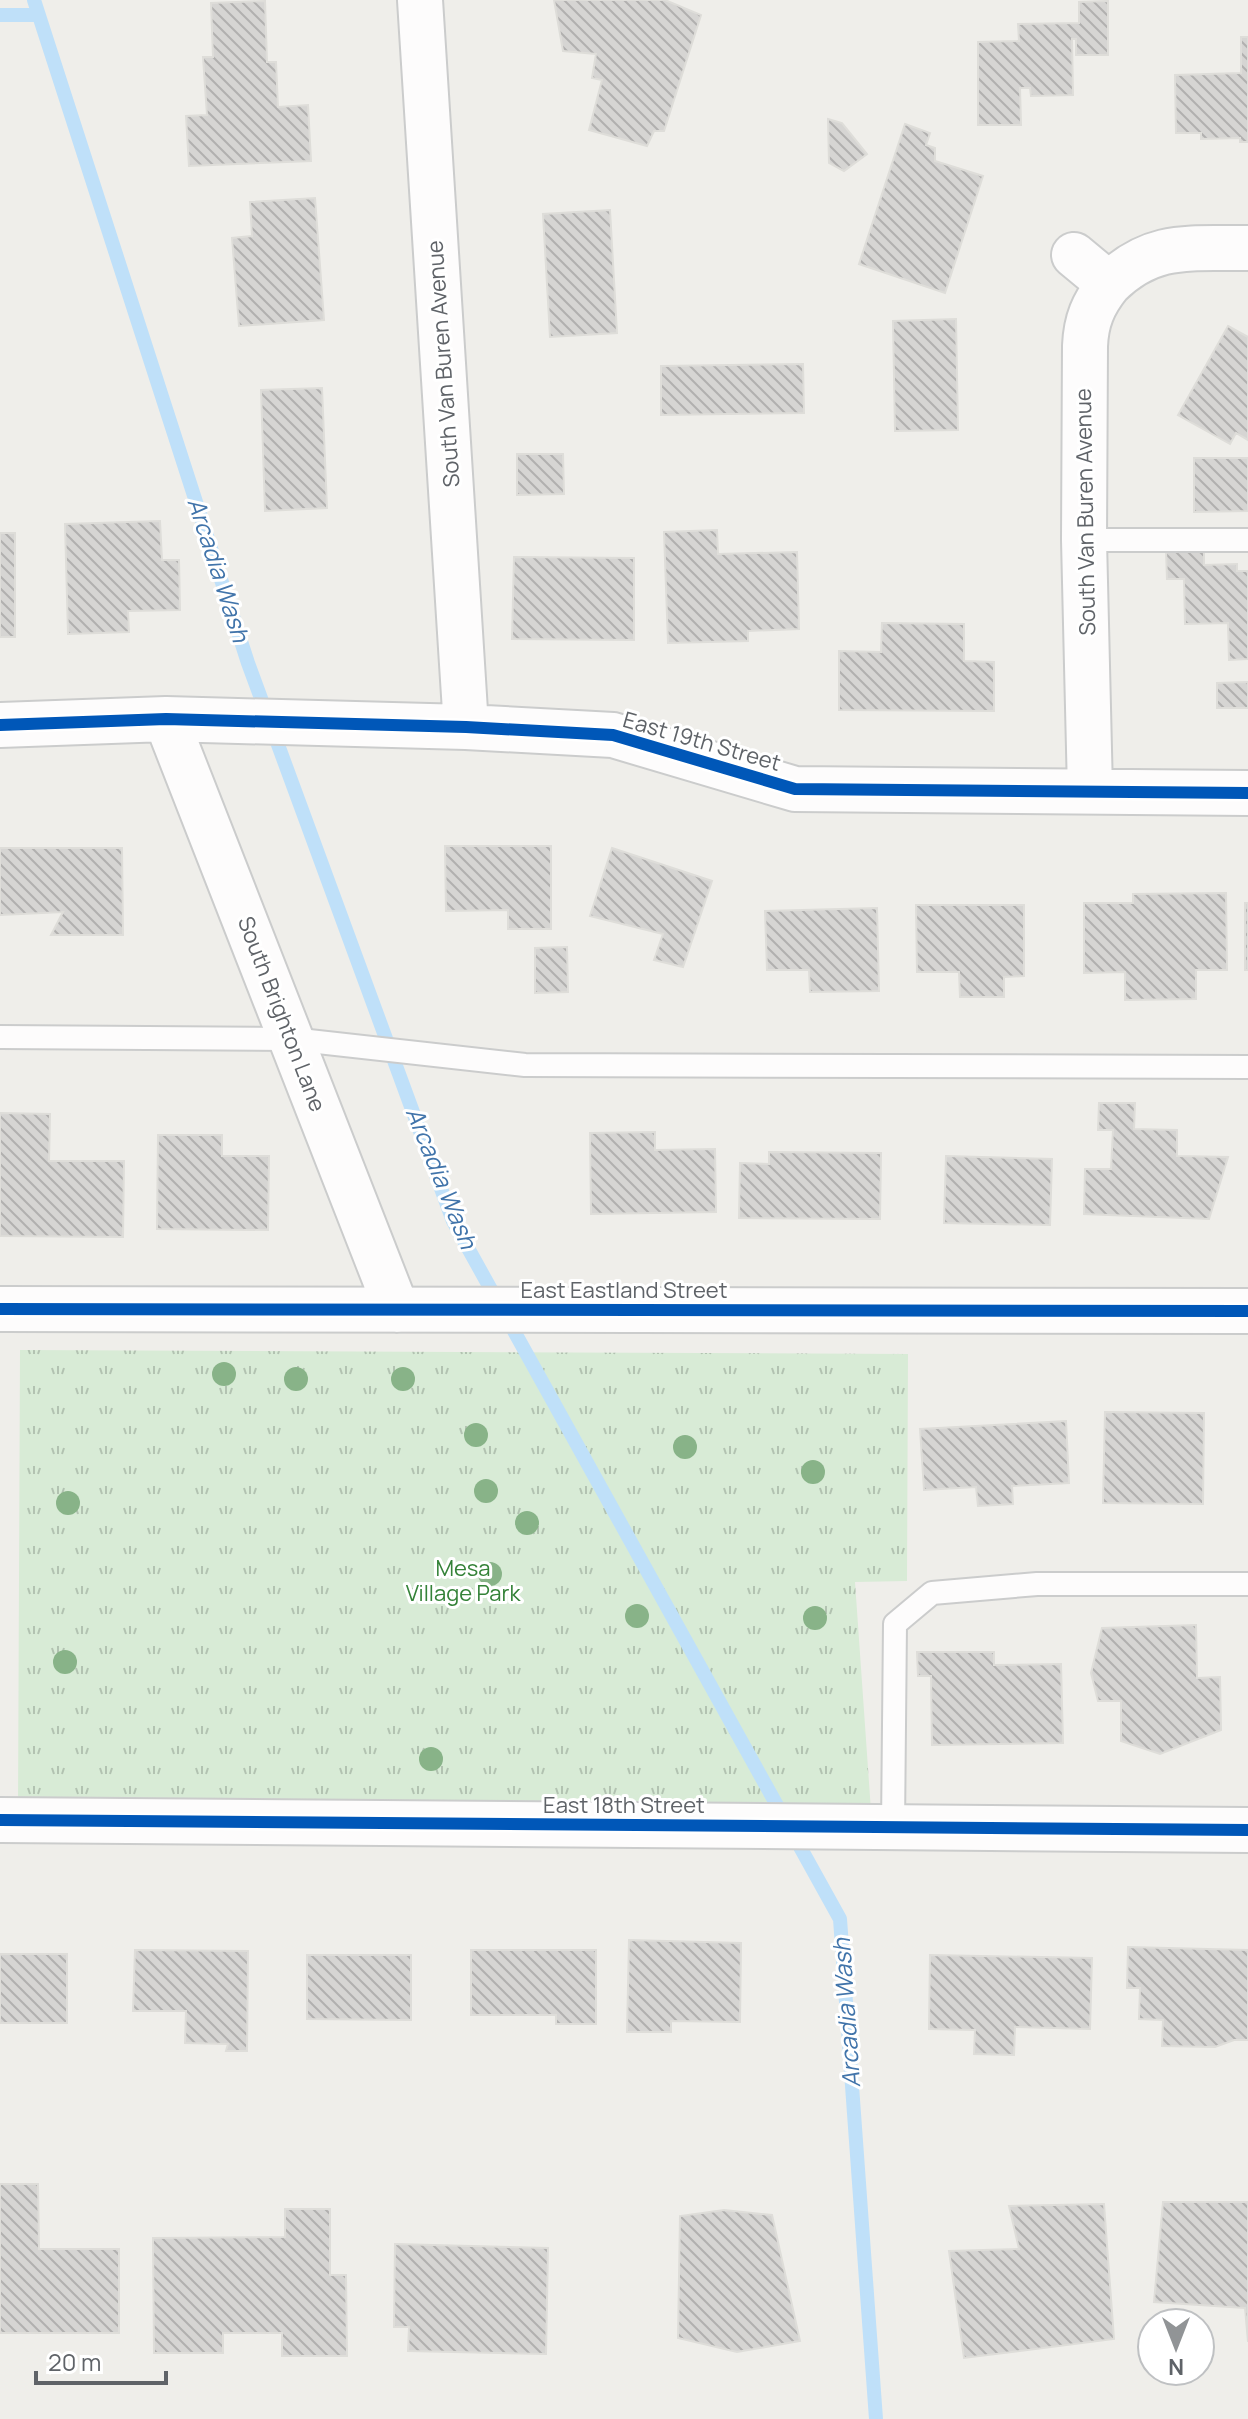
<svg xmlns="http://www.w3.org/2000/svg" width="1248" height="2419" font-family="Manrope,sans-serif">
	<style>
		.park { fill: url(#park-tufts) }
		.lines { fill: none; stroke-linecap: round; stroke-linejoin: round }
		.stream { stroke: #bfe0f9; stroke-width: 14 }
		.building { fill: url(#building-back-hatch); stroke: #deddd9; stroke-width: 2 }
		.service-casing { stroke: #cbcccc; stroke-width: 26 }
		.minor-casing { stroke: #cbcccc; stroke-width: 48 }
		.service { stroke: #fdfcfc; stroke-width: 22 }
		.minor { stroke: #fdfcfc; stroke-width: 44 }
		.cycleway-casing { stroke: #fff; stroke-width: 17 }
		.cycleway { stroke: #0057b8; stroke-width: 12 }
		.tree { fill: #88b388 }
		.labels { text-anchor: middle; stroke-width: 6; stroke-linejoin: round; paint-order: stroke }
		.street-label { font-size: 22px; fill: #5f6368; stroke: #fff }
		.park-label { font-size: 22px; fill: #348238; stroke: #fff }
		.water-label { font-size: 24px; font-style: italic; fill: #4174aa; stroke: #fff }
	</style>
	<defs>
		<pattern id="park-tufts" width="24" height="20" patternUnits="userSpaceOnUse" patternTransform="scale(2)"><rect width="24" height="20" fill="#d8ebd6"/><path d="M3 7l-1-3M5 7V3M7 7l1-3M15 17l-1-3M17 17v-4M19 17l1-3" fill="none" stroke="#b2c2b1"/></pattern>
		<pattern id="building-back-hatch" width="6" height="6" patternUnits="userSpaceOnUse" patternTransform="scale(2)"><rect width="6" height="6" fill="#d6d5d3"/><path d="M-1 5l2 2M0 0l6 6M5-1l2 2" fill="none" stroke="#b1b0af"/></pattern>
	</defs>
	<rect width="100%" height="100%" fill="#efeeea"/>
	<path class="park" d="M20,1350L908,1354L907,1581L855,1582L871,1811L18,1806Z"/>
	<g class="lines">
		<path class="stream" d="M34,0L248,663L453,1221L840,1919L876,2419
			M0,15H39"/>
	</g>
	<path class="building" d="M554,0H665L701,15L664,131H654L647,146L589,130L602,80L592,78L596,54L563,51Z
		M265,1L267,62H276L278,107L308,105L311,161L189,166L186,116L207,115L203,57H213L211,3Z
		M1108,1V55H1076V39H1072L1073,95L1031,96L1030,88H1020L1021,125H978V42L1019,41L1018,24L1079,23V2Z
		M1241,37H1248V142H1240V138L1201,139V133H1176L1175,75L1241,73Z
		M828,119L842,123L867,154L844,171L829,163Z
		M905,124L930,133L926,145L935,148V161L983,176L945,293L859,264Z
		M315,198L324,320L239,326L232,238L252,236L250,202Z
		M610,210L617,333L550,337L543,214Z
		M956,319L958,430L895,431L893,321Z
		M1228,326L1248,337V440L1236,433L1230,444L1178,415Z
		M803,364L804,413L661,415V366Z
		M322,388L327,508L265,511L261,390Z
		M517,454H563L564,494L517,495Z
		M1194,458H1248V511L1194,512Z
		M160,521L162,560H179L180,610L128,611L129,632L68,634L65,524Z
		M717,530L718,554L797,552L799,629L748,631V641L668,643L664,532Z
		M0,533H15V637H0Z
		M1166,550H1204V565L1237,564V571H1248V659L1229,660L1228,623L1185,624L1184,579H1167Z
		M514,557L634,558V640L512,639Z
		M882,623L964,624V661L994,662V711L839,710V651L881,652Z
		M1248,682V708H1217V683Z
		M445,846H551V929H508V910L446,911Z
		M0,848H122L123,935H51L63,912L0,915Z
		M612,848L712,881L683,967L654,960L663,934L590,916Z
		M1226,893L1227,970H1196V999L1125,1000V972L1084,973V903H1133V894Z
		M1245,903H1248V970H1245Z
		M916,905H1024V976L1004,977V997H960L959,972H917Z
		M877,908L879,991L810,992L809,970H767L765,911Z
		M567,947L568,992L535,993V948Z
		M1099,1103H1135L1134,1129L1177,1130V1156L1228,1157L1209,1219L1084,1214L1085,1169H1111L1113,1130H1098Z
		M0,1113L50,1114L49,1161H124L123,1237L0,1236Z
		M655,1132V1150L715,1149L716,1212L591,1214L590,1133Z
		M158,1135H222V1156H269L268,1230L157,1229Z
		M769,1152L881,1153L880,1219L739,1218L740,1163L769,1164Z
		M946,1156L1052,1159L1050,1225L944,1223Z
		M1105,1412L1204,1413L1203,1504L1103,1503Z
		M1066,1421L1069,1483L1012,1486L1013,1504L978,1506L976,1487L924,1490L920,1429Z
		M1196,1625L1197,1678L1220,1677L1221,1730L1160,1754L1121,1741V1701H1098L1091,1673L1102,1628Z
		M917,1652H994V1665L1061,1664L1063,1743L932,1745L931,1676H918Z
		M629,1940L741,1943L740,2022L671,2021V2032H627Z
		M1128,1947L1248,1950V2040H1234L1215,2047L1162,2046L1163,2020L1139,2019L1140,1988H1127Z
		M135,1950L248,1951L247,2051H226L228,2044L185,2043L186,2011H133Z
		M471,1950H596V2024H556V2015H471Z
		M0,1954H67V2023H0Z
		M307,1955H411V2020L307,2019Z
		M930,1955L1092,1958L1090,2029L1015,2027L1014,2055L974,2054L975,2030L929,2029Z
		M0,2184H38L39,2249H119V2333H0Z
		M1163,2202H1248V2342L1245,2308L1154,2302Z
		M1104,2204L1114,2339L964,2358L949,2251L1019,2249L1009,2206Z
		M285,2209H330V2275H346L347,2356H282V2333H223V2353H154L153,2238L285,2237Z
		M724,2210L772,2215L800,2341L737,2352L678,2338L680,2216Z
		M395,2244L548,2248L546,2354L408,2351L409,2327H394Z"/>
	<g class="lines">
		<defs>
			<path id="service" d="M1084,540H1248
				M0,1037L291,1039L525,1065L1248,1067
				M893,1827L895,1624L932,1593L1037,1584H1248"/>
			<path id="minor" d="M420,0L466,727
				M1074,255L1109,284C1093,304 1086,321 1085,346L1084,540L1090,791
				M1109,284C1153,241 1191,249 1248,248
				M166,719L397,1310
				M0,725L166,719L466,727L613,735L795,789L1248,793
				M0,1309L1248,1311
				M0,1820L1248,1830"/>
		</defs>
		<use href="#service" class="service-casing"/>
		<use href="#minor" class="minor-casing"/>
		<use href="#service" class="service"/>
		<use href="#minor" class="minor"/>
		<defs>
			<path id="cycleway" d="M0,725L166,719L466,727L613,735L795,789L1248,793
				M0,1309L1248,1311
				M0,1820L1248,1830"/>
		</defs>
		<use href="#cycleway" class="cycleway-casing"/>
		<use href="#cycleway" class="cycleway"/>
	</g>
	<g class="tree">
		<circle cx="224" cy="1374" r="12"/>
		<circle cx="296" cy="1379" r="12"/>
		<circle cx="403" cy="1379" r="12"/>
		<circle cx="476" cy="1435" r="12"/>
		<circle cx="685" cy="1447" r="12"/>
		<circle cx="813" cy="1472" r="12"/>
		<circle cx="486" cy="1491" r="12"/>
		<circle cx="68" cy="1503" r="12"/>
		<circle cx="527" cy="1523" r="12"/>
		<circle cx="490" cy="1574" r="12"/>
		<circle cx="637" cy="1616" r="12"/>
		<circle cx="815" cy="1618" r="12"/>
		<circle cx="65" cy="1662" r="12"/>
		<circle cx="431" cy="1759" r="12"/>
	</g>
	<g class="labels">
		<g class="street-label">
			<text transform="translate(443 364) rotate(-94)" y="8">South Van Buren Avenue</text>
			<text transform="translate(1085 512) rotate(-91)" y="8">South Van Buren Avenue</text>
			<text transform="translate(702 741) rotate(16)" y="8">East 19th Street</text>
			<text transform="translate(282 1014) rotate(69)" y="8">South Brighton Lane</text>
			<text x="624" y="1298">East Eastland Street</text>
			<text x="624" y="1813">East 18th Street</text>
		</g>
		<g class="park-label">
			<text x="463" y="1576">Mesa<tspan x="463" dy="25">Village Park</tspan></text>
		</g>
		<g class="water-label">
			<text transform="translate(218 570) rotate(72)" y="8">Arcadia Wash</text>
			<text transform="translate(441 1178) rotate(68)" y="8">Arcadia Wash</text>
			<text transform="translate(847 2013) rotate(-94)" y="8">Arcadia Wash</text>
		</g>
	</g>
	<g transform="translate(1176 2347) rotate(180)"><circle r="38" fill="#ffffff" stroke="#bfc1c3" stroke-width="2"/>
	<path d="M0-6L14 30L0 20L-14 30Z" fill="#919496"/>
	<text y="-12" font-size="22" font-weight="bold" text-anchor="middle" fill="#5f6368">N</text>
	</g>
	<path d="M36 2371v12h130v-12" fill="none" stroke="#5f6368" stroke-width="4"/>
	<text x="48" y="2371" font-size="24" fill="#5f6368" stroke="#ffffff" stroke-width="6" paint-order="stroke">20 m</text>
</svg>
